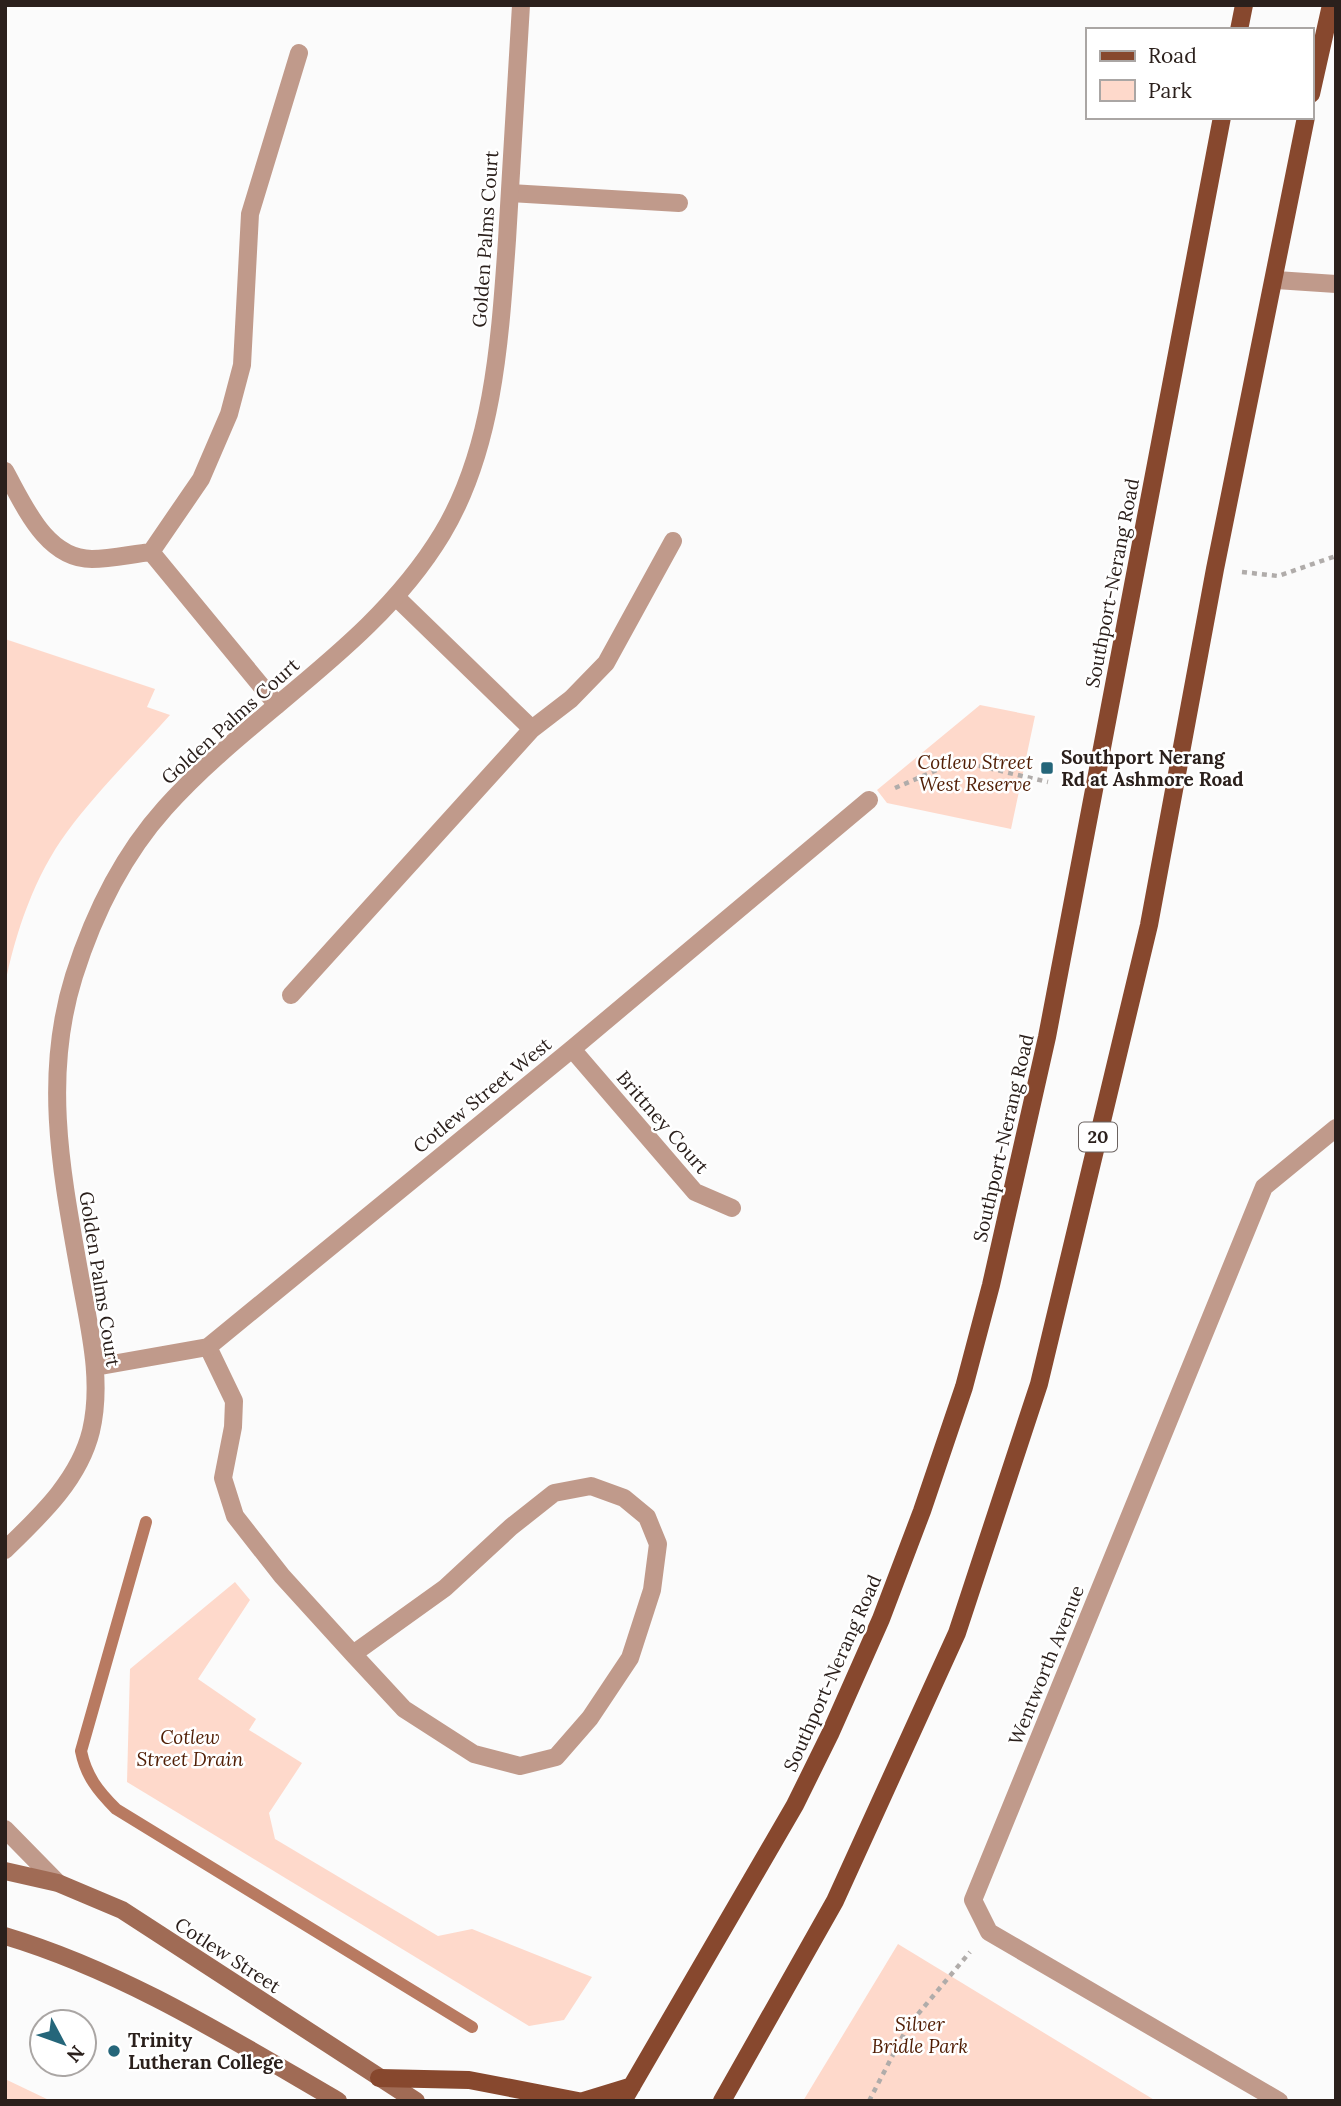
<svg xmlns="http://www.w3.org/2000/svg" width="1341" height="2106" font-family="Lora,serif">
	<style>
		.green { fill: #fed9cb }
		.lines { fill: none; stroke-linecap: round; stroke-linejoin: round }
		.stream { stroke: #b87a61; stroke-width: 12 }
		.path { stroke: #b0acaa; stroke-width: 4.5; stroke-dasharray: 5 5; stroke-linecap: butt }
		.service { stroke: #c09a8b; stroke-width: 18 }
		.minor { stroke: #c09a8b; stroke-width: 18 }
		.secondary { stroke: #a06b55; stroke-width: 18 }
		.primary { stroke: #87482e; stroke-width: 18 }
		.poi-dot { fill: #25667a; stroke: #fff; stroke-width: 2.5 }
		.labels { text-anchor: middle; stroke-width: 5; stroke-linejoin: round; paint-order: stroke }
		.shield { fill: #fff; stroke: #6b6360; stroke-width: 2 }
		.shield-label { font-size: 18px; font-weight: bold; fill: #2b201c }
		.street-label { font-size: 19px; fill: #2b201c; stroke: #fff }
		.poi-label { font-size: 19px; font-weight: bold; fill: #2b201c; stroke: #fff; text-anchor: start }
		.park-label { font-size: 19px; font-style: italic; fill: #501d04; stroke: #fff }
	</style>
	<rect width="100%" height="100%" fill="#fbfbfb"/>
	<path class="green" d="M5,639L155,689L147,707L170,715C136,753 98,790 67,832C35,875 15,933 5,985Z
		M980,705L1035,716L1011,829L887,803L877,790Z
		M235,1582L250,1600L198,1679L256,1719L249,1730L302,1763L269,1813L275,1839L438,1936L472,1929L592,1977L564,2020L529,2026L127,1782L130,1669Z
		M898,1944L1156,2101H803Z
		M5,2079L51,2101H5Z"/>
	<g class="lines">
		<path class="stream" d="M146,1522L81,1751C86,1776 98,1791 116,1809L472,2027"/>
		<path class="path" d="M1242,572L1278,576L1336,556
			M895,788L958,761L1048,782
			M869,2101L908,2026L970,1952"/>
		<path class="service" d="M510,193L679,203
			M1276,280L1336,284
			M5,471C24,505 46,559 92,559C111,559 132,554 151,552L201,479L229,414L242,365L250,214L299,53
			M151,552L277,705
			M397,598L532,729
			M291,995L532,729L571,699L606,663L673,541
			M208,1347L234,1401L233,1427L223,1478L235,1516L282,1576L353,1654L404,1709L474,1754L520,1766L556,1757L590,1718L630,1658L652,1590L658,1544L647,1517L624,1498L591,1486L554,1493L511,1527L445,1588L353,1654"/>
		<path class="minor" d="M572,1049L695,1192L732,1208
			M95,1367L208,1347L572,1049L869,800
			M5,1550C40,1516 79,1480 91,1431C103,1380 89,1327 80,1276C62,1175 42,1078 74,976C93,916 122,856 165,808C252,711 373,648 442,534C494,448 500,338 507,240C512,162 516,83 521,5
			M5,1829L58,1883
			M1279,2101L989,1932L973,1900L1264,1187L1336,1128"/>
		<path class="secondary" d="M5,1871L58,1883L122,1910L416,2101
			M5,1936C125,1972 231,2039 338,2101"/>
		<path class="primary" d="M1239,30L1244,5
			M1311,94L1331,5
			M379,2078L469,2080L578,2101
			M583,2101L632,2086
			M623,2101L795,1805L830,1734L881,1619L922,1511L964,1387L991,1285L1047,1037L1222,117
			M722,2101L835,1901L957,1633L1039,1384L1149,925L1215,569L1306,117"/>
	</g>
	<g class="poi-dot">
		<rect x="1040" y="761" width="14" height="14" rx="3.5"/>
		<circle cx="114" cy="2051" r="7"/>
	</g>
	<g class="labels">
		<rect class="shield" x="1079" y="1122.5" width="38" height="29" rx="5"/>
		<g class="shield-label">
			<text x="1098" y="1143">20</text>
		</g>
		<g class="street-label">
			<text transform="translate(485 239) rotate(-86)" y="7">Golden Palms Court</text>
			<text transform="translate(1112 583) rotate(-79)" y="7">Southport-Nerang Road</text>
			<text transform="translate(230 721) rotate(-42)" y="7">Golden Palms Court</text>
			<text transform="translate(482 1095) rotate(-39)" y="7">Cotlew Street West</text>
			<text transform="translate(663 1122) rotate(49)" y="7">Brittney Court</text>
			<text transform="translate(1003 1138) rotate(-77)" y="7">Southport-Nerang Road</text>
			<text transform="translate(100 1279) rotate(81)" y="7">Golden Palms Court</text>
			<text transform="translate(1046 1665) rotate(-68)" y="7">Wentworth Avenue</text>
			<text transform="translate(832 1673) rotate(-66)" y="7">Southport-Nerang Road</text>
			<text transform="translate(228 1955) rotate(33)" y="7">Cotlew Street</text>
		</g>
		<g class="poi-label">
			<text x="1061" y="764">Southport Nerang<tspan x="1061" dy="22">Rd at Ashmore Road</tspan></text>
			<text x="128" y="2047">Trinity<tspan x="128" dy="22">Lutheran College</tspan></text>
		</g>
		<g class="park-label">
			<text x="975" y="769">Cotlew Street<tspan x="975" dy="22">West Reserve</tspan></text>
			<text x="190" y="1744">Cotlew<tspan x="190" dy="22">Street Drain</tspan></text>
			<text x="920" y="2031">Silver<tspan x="920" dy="22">Bridle Park</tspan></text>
		</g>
	</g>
	<rect width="1341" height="2106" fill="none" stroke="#2b201c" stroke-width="14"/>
	<rect x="1086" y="28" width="228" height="91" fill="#ffffff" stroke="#aaa6a4" stroke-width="2"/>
	<rect x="1100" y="51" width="35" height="10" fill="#87482e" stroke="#aaa6a4" stroke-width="2"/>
	<text x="1148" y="63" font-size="21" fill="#2b201c">Road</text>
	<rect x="1100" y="80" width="35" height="21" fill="#fed9cb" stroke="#aaa6a4" stroke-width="2"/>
	<text x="1148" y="98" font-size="21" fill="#2b201c">Park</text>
	<g transform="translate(63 2043) rotate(131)"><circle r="33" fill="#ffffff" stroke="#aaa6a4" stroke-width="2"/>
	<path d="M0-5L12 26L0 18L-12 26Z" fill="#25667a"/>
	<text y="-10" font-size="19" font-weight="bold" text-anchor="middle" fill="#2b201c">N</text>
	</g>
</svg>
